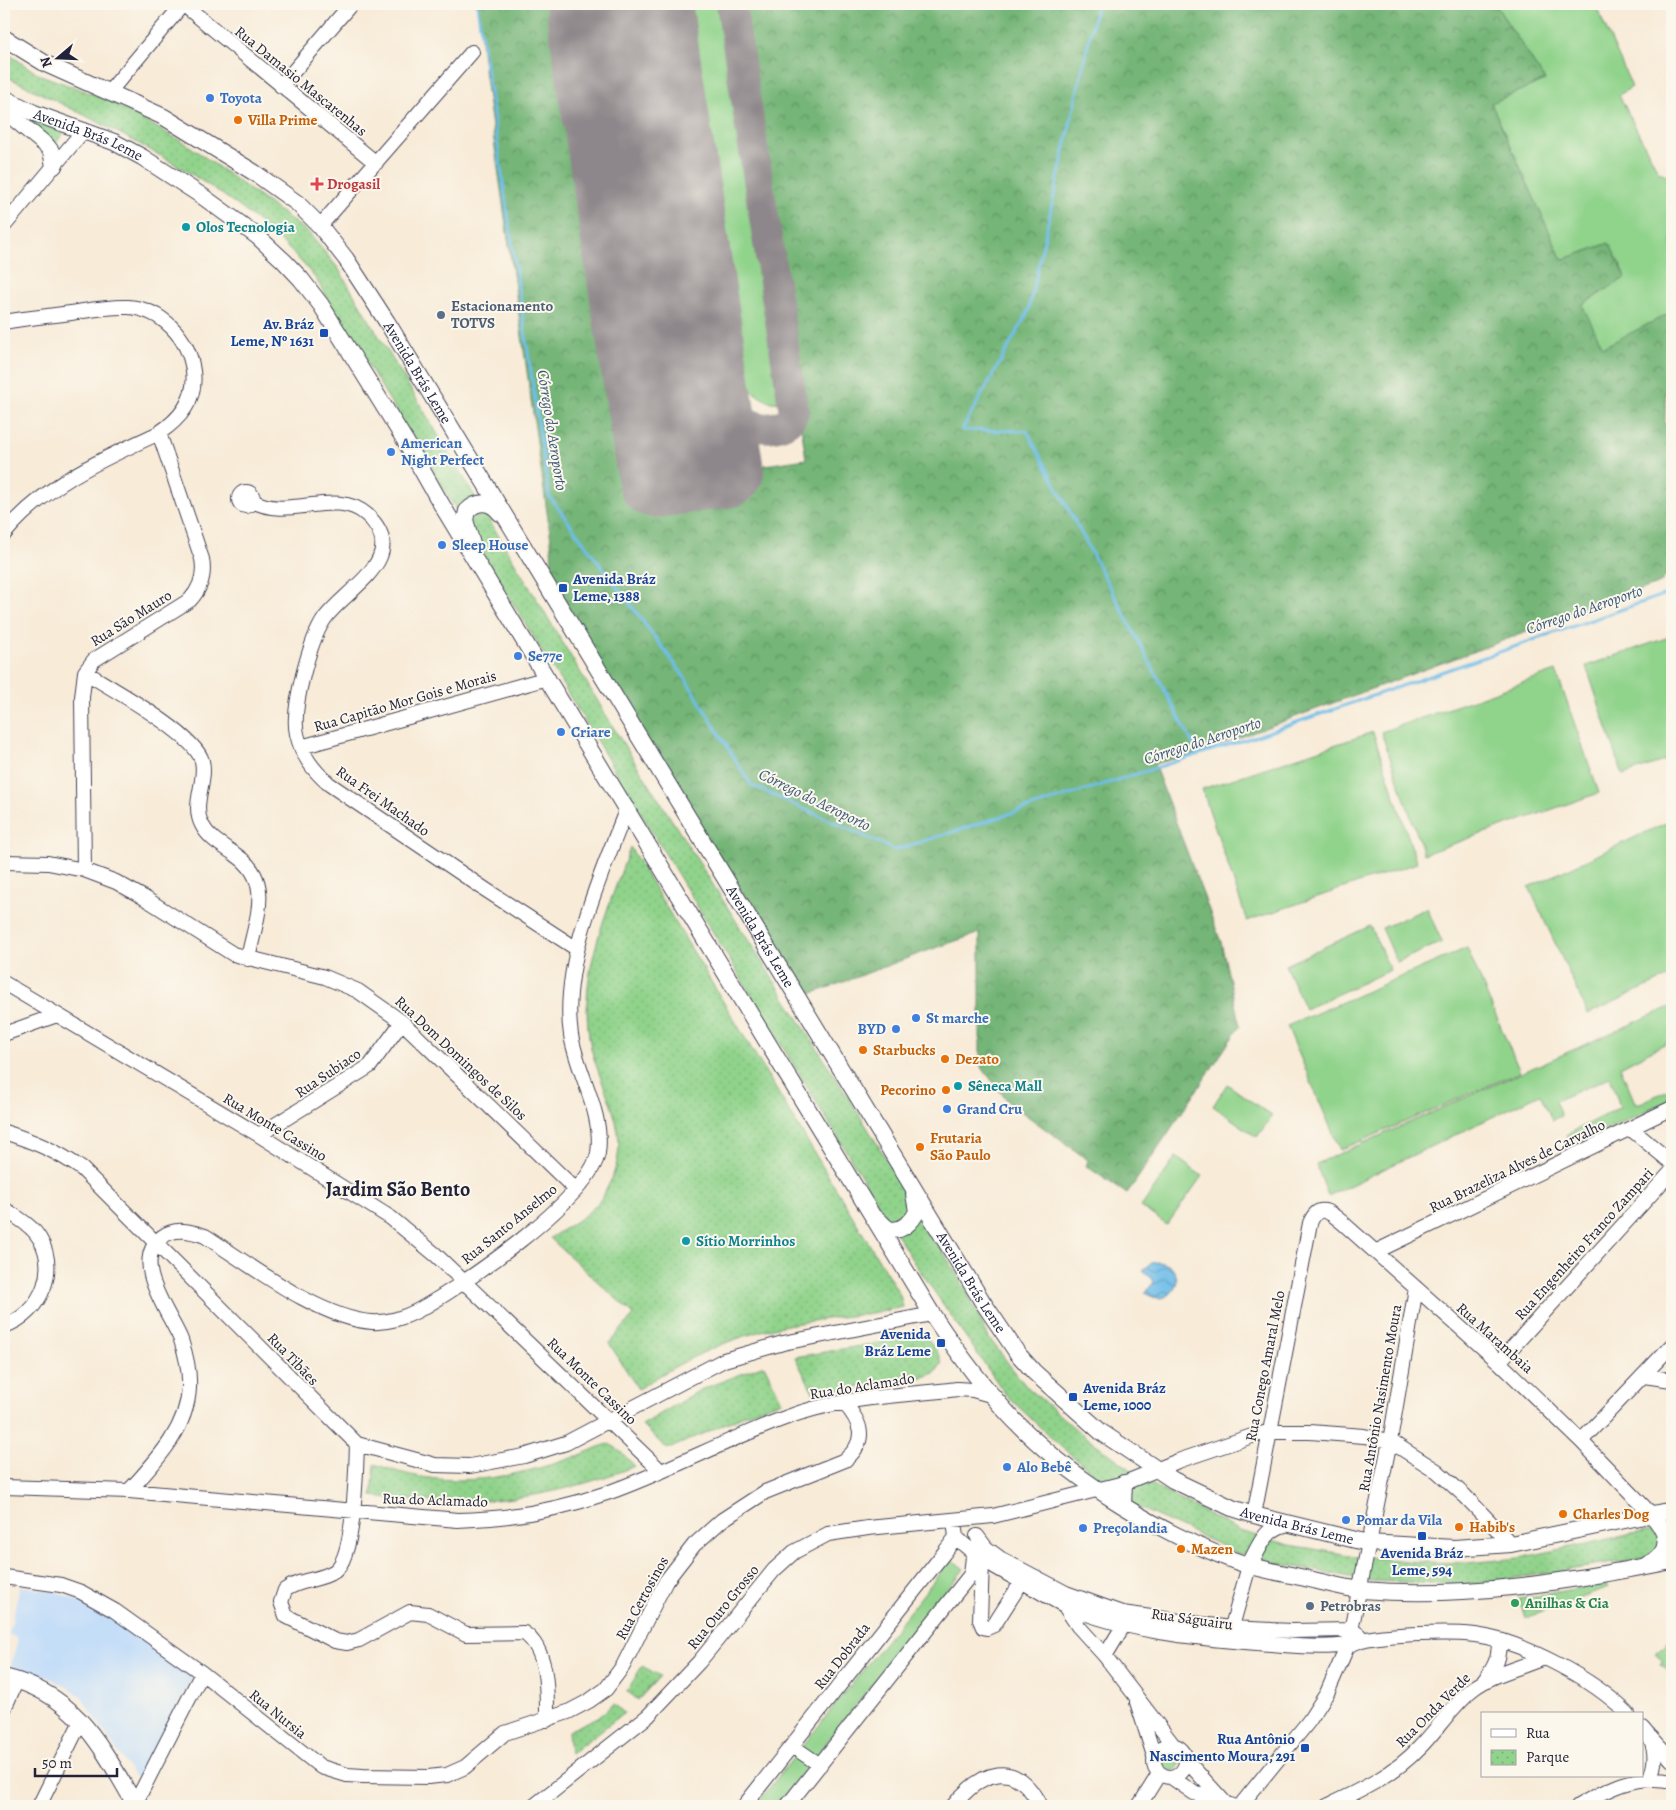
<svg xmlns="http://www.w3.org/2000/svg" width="1676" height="1810" font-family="Alegreya,serif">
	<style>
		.built { fill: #c5def8 }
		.green { fill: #90d38b; stroke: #597a63 }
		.forest { fill: url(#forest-crowns); stroke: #4b6c59 }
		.park { fill: url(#park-dots); stroke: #597a63 }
		.water { fill: url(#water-waves); stroke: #487092 }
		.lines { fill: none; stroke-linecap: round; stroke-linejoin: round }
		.stream { stroke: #6fbee9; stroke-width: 3 }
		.taxiway { stroke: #8d868a; stroke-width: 30 }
		.runway { stroke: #8d868a; stroke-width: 74 }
		.minor-casing { stroke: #424053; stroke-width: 16 }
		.major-casing { stroke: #424053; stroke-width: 18 }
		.minor { stroke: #fff; stroke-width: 14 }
		.major { stroke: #fff; stroke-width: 16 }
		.shop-dot { fill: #3f7fe0; stroke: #fbf7ec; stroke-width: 2 }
		.food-dot { fill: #e8710a; stroke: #fbf7ec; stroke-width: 2 }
		.health-dot { fill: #e0444e; stroke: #fbf7ec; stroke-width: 2 }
		.culture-dot { fill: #0f9aa8; stroke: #fbf7ec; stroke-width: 2 }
		.service-dot { fill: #5c6f8a; stroke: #fbf7ec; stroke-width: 2 }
		.transit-dot { fill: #1a4fb4; stroke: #fbf7ec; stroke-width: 2 }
		.leisure-dot { fill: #2e9e5b; stroke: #fbf7ec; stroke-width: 2 }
		.labels { text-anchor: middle; stroke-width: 4; stroke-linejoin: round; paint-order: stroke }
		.street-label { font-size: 15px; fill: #22223b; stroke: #fbf7ec }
		.shop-label { font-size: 15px; font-weight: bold; fill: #366cbe; stroke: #fbf7ec; text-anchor: start }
		.food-label { font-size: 15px; font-weight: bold; fill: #c56008; stroke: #fbf7ec; text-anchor: start }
		.health-label { font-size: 15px; font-weight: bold; fill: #be3a42; stroke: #fbf7ec; text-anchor: start }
		.culture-label { font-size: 15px; font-weight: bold; fill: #0d838f; stroke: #fbf7ec; text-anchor: start }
		.service-label { font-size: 15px; font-weight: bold; fill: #4e5e75; stroke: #fbf7ec; text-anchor: start }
		.transit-label { font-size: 15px; font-weight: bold; fill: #164399; stroke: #fbf7ec; text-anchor: end }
		.leisure-label { font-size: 15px; font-weight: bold; fill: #27864d; stroke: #fbf7ec; text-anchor: start }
		.water-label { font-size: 16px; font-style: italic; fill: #3d5978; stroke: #fbf7ec }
		.district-label { font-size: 20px; font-weight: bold; fill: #22223b; stroke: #fbf7ec }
	</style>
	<defs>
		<pattern id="forest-crowns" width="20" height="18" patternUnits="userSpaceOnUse" patternTransform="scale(1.25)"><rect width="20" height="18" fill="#74b577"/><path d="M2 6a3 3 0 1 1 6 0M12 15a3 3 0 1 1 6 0" fill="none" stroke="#5f9363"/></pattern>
		<pattern id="park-dots" width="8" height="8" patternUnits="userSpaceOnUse" patternTransform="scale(1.25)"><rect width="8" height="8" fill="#90d38b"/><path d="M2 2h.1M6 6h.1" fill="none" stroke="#7cb579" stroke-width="1.8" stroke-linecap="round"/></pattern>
		<pattern id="water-waves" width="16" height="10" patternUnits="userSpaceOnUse" patternTransform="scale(1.25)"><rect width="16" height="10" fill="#6fbee9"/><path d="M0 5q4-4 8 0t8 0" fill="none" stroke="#5b9abe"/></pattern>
	</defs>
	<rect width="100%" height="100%" fill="#fbf7ec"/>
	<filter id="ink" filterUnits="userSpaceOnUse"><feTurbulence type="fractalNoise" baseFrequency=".02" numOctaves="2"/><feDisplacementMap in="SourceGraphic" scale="10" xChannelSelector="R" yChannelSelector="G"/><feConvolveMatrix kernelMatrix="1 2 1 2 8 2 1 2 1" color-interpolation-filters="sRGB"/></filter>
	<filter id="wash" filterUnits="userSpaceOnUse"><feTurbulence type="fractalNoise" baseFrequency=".0096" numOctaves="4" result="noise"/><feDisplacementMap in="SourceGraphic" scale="20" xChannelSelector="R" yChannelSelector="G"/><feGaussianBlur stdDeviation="1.12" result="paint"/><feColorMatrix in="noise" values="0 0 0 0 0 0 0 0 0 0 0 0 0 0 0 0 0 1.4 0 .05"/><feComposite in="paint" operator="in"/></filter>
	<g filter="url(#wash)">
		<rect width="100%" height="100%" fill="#f8ebd8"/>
		<path class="built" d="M20,1586L56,1592L91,1606L112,1617L194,1674L142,1780L134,1776L81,1697L71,1689L45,1676L11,1666L18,1639L9,1634Z"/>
		<path class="green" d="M655,4H725L784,389L783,397L777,402C757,407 714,352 708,334Z
			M1495,4H1595L1632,87L1619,95L1658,171L1672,178V312L1603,348L1582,305L1626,277L1609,243L1562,260L1491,103L1545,80Z
			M4,106L67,129L55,144Z
			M1672,636V758L1623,775L1586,666Z
			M1556,671L1599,793L1424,854L1381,732Z
			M1373,732L1417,863L1247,921L1202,789Z
			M1672,820V975L1588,1014L1529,887Z
			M1427,908L1442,942L1397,962L1382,928Z
			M1370,926L1390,970L1305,1009L1285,965Z
			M1467,948L1520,1072L1340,1150L1287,1026Z
			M1672,1006V1040L1620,1067L1636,1105L1672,1088V1099L1573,1145L1566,1135L1620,1107L1610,1077L1555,1101L1561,1116L1552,1120L1540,1094L1328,1196L1316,1164Z
			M1227,1084L1272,1116L1257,1137L1213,1106Z
			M1176,1157L1202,1176L1167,1225L1141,1207Z
			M951,1559L964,1569L776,1806H755Z
			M1606,1583L1609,1588L1525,1618L1519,1599Z
			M1667,1641L1672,1644L1669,1651L1672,1653V1669L1670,1672L1661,1664L1664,1660L1655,1652L1662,1646L1666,1647Z
			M1159 1760a11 11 0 1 1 22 0a11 11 0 1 1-22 0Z"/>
		<path class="forest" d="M477,4H582L656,481L806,459L737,4H1495L1545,80L1491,103L1562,260L1609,243L1626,277L1582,305L1603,347L1672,312V377L1666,383L1665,423L1672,430V569L1660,583L1197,753L1154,764L1221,942L1240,1026L1127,1194L1086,1166L1088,1160L1008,1102L980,1065V933C920,952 862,976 802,997L552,585L551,540L485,77Z"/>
		<path class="park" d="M4,51L38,74L106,99L188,145L308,232L338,268L621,740L862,1119L965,1288L989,1338L1025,1385L1078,1431L1152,1485L1240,1531L1290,1545L1355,1556L1417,1562L1468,1563L1519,1558L1670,1526L1672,1554L1476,1584L1372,1581L1248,1558L1135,1506L1060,1446L1006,1395L911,1258L316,279C242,186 108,128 4,75Z
			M630,847L900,1295L903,1307C860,1317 816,1318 773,1328C724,1340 681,1361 638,1389L609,1343L634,1315L550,1238C565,1228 584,1218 596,1205C602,1199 606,1190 610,1182C634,1132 603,1096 591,1048C588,1034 587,1018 587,1003C588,950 613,897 630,847Z
			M925,1335L940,1356L942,1363L935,1373L924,1377L814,1394L795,1357Z
			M764,1365L782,1401L751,1412L671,1448L665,1447L642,1425L700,1390Z
			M609,1444L618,1449L635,1466C544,1502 468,1508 372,1496L375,1464C441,1490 500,1481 566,1460C581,1456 595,1447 609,1444Z
			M642,1666L660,1676L638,1700L627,1691Z
			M614,1704L624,1713L570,1754L568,1731L598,1717Z"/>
		<path class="water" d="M1158,1262C1192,1266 1175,1313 1145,1293L1154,1282L1143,1270L1152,1263Z"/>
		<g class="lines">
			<path class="stream" d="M477,4L549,496L683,675L751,785L895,850L1257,736L1672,592
				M1097,4L1028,312L962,430L1027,431L1199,755"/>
			<path class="taxiway" d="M662,305C666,319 669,336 676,349C689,375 741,435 773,427C783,425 791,422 794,412L731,4"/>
			<path class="runway" d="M582,4L655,481L727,471L655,4"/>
		</g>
	</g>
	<g filter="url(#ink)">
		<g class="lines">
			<defs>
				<path id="minor" d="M183,4L376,163
					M281,86L351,4
					M110,91L183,4
					M4,226L84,130
					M320,226L472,52
					M4,322C26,318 49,316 71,313C90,310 109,306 128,307C162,309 189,338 193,371C197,399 180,419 159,433C100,460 46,484 4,534
					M239 499a7 7 0 1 1 14 0a7 7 0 1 1-14 0Z
					M253,501C288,521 336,487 367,515C412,557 347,588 325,618C310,639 291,709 297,734C302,756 313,770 329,784L486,890L577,949
					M85,672C110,688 195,734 202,761C207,782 191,804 202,825C209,839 224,846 236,855C275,881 255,920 248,959
					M301,747L548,678
					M4,862L48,863L84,870L116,882L143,897L233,954L325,977L358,991L402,1022L576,1190
					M84,870L82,697L85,672L94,660L190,600C201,588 205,575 202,559L159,433
					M4,983L259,1135L391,1218L436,1255L661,1471
					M4,1034L57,1015
					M1631,1129L1672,1163
					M4,1132C33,1141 57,1151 82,1169L357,1444L435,1465L470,1466L524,1456L566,1443L724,1360L783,1343L932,1314
					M259,1135L370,1066L402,1022
					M4,1209C15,1216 26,1222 35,1232C62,1265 42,1314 4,1326
					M1375,1252L1672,1108
					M1499,1362L1672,1171
					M1644,1376L1672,1380
					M1581,1441L1672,1345
					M357,1444C356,1470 355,1556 335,1571C320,1581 299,1579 285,1590L281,1602L286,1616L335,1641L347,1643L359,1640L410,1612L428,1614L466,1634L524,1633C549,1650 547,1694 547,1720
					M4,1487L129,1491L458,1520C508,1519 558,1510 607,1493C667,1472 725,1440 785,1418C839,1397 900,1396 957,1389L973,1390L994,1396
					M129,1491C155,1462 187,1430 189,1388C190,1372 186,1355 181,1340C170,1313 129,1262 162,1237C175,1227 191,1231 205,1236C249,1264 320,1319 372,1322C386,1323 404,1318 417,1311C459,1288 590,1199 598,1153C604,1113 577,1073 571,1035C560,965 602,872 627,808
					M1254,1515L1310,1223C1319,1201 1331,1213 1344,1224L1499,1362L1581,1441L1650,1513
					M977,1536L986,1548L1001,1559L1066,1593L1122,1613L1230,1628L1292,1631L1352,1630L1359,1635
					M956,1537C978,1559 997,1568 1024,1583C1038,1590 1051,1599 1064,1605C1124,1631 1192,1638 1257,1643C1285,1645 1320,1649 1348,1645C1354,1644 1359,1640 1366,1639C1392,1634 1448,1632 1475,1635C1523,1641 1595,1680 1628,1714
					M982,1561L980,1620L983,1627L987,1628L994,1625L1026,1575
					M4,1577L61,1585L81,1592L115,1611L202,1673L321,1767L347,1775L363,1776L428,1777L447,1775L465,1767L505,1733L568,1712L589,1701L606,1689L623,1666L666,1581L694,1545L722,1520L765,1492L845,1460C868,1441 862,1423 844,1403
					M1065,1601L1064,1605L1078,1626L1105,1656L1174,1746
					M1229,1637L1249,1566
					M1105,1656L1128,1618
					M1484,1681C1495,1667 1499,1658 1499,1641
					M1137,1702L1154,1756
					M4,1709L17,1680
					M1642,1728C1656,1742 1658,1761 1649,1779
					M1651,1737L1672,1760
					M1154 1761a16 16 0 1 1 32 0a16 16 0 1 1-32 0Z
					M792,1746L820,1765
					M1186,1760L1226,1804
					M1171,1777L1194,1793L1233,1806
					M39,1806L81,1721
					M134,1806L202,1673
					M534,1806L648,1716L699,1662L774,1570L794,1552L828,1534L868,1528L993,1516L1124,1483L1178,1461L1252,1436L1268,1432H1310L1364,1436L1390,1441L1437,1471L1465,1496L1511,1544
					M744,1806L944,1553L956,1537L955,1529
					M787,1806L971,1574L974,1548
					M953,1806C981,1771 1016,1757 1040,1806
					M1139,1806L1159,1774
					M1240,1806L1309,1721L1327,1693L1348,1645L1390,1441L1416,1288
					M1327,1806C1361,1790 1394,1775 1420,1747C1436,1731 1456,1701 1474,1688C1494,1673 1521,1668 1543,1658
					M1578,1806C1608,1789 1637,1773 1672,1781"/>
				<g id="major">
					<path id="s1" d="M4,38L46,64L164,117L255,173L297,203L320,226L346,259L387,322L982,1301L1018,1354L1034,1372L1101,1432L1173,1480L1232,1508L1254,1515L1368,1543L1454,1548L1511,1544L1672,1510"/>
					<path id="s2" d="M4,98L34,113L114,142L142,157L202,196L257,236L284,261L301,279L321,305L406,442L440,502L932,1314C957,1352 991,1398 1024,1430C1078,1483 1159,1532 1230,1559C1253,1568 1277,1572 1300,1577C1320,1581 1341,1588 1362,1590C1465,1599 1572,1581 1672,1561"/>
					<path d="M4,110L47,146L51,151L54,166"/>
					<path d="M472,543L465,520L467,511C478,500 491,501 500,513"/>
					<path d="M877,1219C881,1221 884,1227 889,1229C901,1233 913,1221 917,1211L914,1194"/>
					<path d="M1123,1505L1124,1483"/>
					<path d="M1648,1564C1674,1552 1668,1531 1650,1513"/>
					<path d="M1249,1566C1259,1548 1264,1529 1285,1524"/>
					<path d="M4,1677C77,1694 101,1746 136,1806"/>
				</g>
			</defs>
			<use href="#minor" class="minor-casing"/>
			<use href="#major" class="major-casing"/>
			<use href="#minor" class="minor"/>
			<use href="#major" class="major"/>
		</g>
	</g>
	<g class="shop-dot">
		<circle cx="210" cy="98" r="5"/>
		<circle cx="391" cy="452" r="5"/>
		<circle cx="442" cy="545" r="5"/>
		<circle cx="518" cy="656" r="5"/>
		<circle cx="561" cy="732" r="5"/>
		<circle cx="916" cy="1018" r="5"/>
		<circle cx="896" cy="1029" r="5"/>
		<circle cx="947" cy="1109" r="5"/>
		<circle cx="1007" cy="1467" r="5"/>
		<circle cx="1346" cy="1520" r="5"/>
		<circle cx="1083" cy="1528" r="5"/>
	</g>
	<g class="food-dot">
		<circle cx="238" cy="120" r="5"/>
		<circle cx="863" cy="1050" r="5"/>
		<circle cx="945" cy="1059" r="5"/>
		<circle cx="946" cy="1090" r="5"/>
		<circle cx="920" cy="1147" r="5"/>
		<circle cx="1563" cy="1514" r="5"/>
		<circle cx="1459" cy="1527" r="5"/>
		<circle cx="1181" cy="1549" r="5"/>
	</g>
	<path class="health-dot" d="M314.5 176.5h5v5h5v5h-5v5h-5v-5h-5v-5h5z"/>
	<g class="culture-dot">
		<circle cx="186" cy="227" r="5"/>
		<circle cx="958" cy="1086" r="5"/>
		<circle cx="686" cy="1241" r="5"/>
	</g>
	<g class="service-dot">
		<circle cx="441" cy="315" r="5"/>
		<circle cx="1310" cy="1606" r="5"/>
	</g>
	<g class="transit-dot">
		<rect x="319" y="328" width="10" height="10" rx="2.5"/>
		<rect x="558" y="583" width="10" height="10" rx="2.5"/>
		<rect x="936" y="1338" width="10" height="10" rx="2.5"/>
		<rect x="1068" y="1392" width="10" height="10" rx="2.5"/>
		<rect x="1417" y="1531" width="10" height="10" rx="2.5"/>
		<rect x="1300" y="1743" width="10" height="10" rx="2.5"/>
	</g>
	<circle class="leisure-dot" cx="1515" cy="1603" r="5"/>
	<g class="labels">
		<g class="street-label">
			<text transform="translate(301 81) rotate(39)" y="5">Rua Damasio Mascarenhas</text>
			<text dy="5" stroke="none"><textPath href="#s2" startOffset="92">Avenida Brás Leme</textPath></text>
			<text dy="5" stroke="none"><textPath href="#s1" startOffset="546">Avenida Brás Leme</textPath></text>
			<text transform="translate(131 618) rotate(-32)" y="5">Rua São Mauro</text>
			<text transform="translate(405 701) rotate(-16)" y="5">Rua Capitão Mor Gois e Morais</text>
			<text transform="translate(383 801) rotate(35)" y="5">Rua Frei Machado</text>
			<text dy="5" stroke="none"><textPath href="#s1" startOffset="1206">Avenida Brás Leme</textPath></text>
			<text transform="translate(461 1058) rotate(43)" y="5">Rua Dom Domingos de Silos</text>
			<text transform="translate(328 1073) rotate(-34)" y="5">Rua Subiaco</text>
			<text transform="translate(275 1127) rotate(31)" y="5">Rua Monte Cassino</text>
			<text transform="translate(1517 1166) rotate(-26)" y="5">Rua Brazeliza Alves de Carvalho</text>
			<text transform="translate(509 1224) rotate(-39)" y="5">Rua Santo Anselmo</text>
			<text transform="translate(1584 1244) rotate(-48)" y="5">Rua Engenheiro Franco Zampari</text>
			<text dy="5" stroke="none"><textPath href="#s1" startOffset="1611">Avenida Brás Leme</textPath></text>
			<text transform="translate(1495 1338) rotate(42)" y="5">Rua Marambaia</text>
			<text transform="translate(293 1359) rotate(46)" y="5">Rua Tibães</text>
			<text transform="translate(1265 1366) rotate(-79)" y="5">Rua Conego Amaral Melo</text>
			<text transform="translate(592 1381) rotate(44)" y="5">Rua Monte Cassino</text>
			<text transform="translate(862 1386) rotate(-9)" y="5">Rua do Aclamado</text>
			<text transform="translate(1380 1398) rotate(-80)" y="5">Rua Antônio Nasimento Moura</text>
			<text transform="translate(435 1500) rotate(2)" y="5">Rua do Aclamado</text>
			<text dy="5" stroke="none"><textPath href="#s1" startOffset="2030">Avenida Brás Leme</textPath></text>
			<text transform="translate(642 1598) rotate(-61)" y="5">Rua Certosinos</text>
			<text transform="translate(723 1607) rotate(-51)" y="5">Rua Ouro Grosso</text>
			<text transform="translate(1192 1619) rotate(8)" y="5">Rua Ságuairu</text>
			<text transform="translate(842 1656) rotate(-52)" y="5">Rua Dobrada</text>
			<text transform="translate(1433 1710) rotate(-45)" y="5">Rua Onda Verde</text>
			<text transform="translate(278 1714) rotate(39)" y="5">Rua Nursia</text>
		</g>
		<g class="shop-label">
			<text x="220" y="103">Toyota</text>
			<text x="401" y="448">American<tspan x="401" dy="17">Night Perfect</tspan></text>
			<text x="452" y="550">Sleep House</text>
			<text x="528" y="661">Se77e</text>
			<text x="571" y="737">Criare</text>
			<text x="926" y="1023">St marche</text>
			<text x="886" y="1034" text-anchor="end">BYD</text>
			<text x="957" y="1114">Grand Cru</text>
			<text x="1017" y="1472">Alo Bebê</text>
			<text x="1356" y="1525">Pomar da Vila</text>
			<text x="1093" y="1533">Preçolandia</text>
		</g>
		<g class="food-label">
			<text x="248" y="125">Villa Prime</text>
			<text x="873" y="1055">Starbucks</text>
			<text x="955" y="1064">Dezato</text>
			<text x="936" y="1095" text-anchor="end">Pecorino</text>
			<text x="930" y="1143">Frutaria<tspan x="930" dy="17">São Paulo</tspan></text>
			<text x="1573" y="1519">Charles Dog</text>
			<text x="1469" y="1532">Habib's</text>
			<text x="1191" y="1554">Mazen</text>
		</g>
		<g class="health-label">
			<text x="327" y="189">Drogasil</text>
		</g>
		<g class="culture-label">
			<text x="196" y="232">Olos Tecnologia</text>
			<text x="968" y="1091">Sêneca Mall</text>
			<text x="696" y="1246">Sítio Morrinhos</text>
		</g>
		<g class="service-label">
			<text x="451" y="311">Estacionamento<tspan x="451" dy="17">TOTVS</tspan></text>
			<text x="1320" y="1611">Petrobras</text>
		</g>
		<g class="transit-label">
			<text x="314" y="329">Av. Bráz<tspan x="314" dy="17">Leme, Nº 1631</tspan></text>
			<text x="573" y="584" text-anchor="start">Avenida Bráz<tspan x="573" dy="17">Leme, 1388</tspan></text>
			<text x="931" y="1339">Avenida<tspan x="931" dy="17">Bráz Leme</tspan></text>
			<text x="1083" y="1393" text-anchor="start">Avenida Bráz<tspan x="1083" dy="17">Leme, 1000</tspan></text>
			<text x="1422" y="1558" text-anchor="middle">Avenida Bráz<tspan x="1422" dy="17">Leme, 594</tspan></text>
			<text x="1295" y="1744">Rua Antônio<tspan x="1295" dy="17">Nascimento Moura, 291</tspan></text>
		</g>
		<g class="leisure-label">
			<text x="1525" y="1608">Anilhas &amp; Cia</text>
		</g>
		<g class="water-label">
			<text transform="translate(553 430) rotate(81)" y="6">Córrego do Aeroporto</text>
			<text transform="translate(1584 609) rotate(-19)" y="6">Córrego do Aeroporto</text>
			<text transform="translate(1202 740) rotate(-18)" y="6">Córrego do Aeroporto</text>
			<text transform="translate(815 799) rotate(26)" y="6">Córrego do Aeroporto</text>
		</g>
		<g class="district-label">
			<text x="398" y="1196">Jardim São Bento</text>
		</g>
	</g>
	<rect width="1676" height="1810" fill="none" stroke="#fbf7ec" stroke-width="20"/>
	<rect x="1481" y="1712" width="162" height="65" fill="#fbf7ec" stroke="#a4a2a5"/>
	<rect x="1491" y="1729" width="25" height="8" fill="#ffffff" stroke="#a4a2a5"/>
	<text x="1526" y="1738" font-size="15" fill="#22223b">Rua</text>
	<rect x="1491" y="1750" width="25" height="15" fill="url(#park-dots)" stroke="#a4a2a5"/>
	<text x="1526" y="1762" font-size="15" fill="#22223b">Parque</text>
	<g transform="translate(58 58) rotate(251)" stroke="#fbf7ec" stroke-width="4" paint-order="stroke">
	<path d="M0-4L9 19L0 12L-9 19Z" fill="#22223b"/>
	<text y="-8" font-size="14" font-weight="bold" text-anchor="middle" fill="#22223b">N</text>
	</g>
	<path d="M35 1768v8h82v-8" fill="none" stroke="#22223b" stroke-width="2.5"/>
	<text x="42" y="1768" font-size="15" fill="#22223b" stroke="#fbf7ec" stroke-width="4" paint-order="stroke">50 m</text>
</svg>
